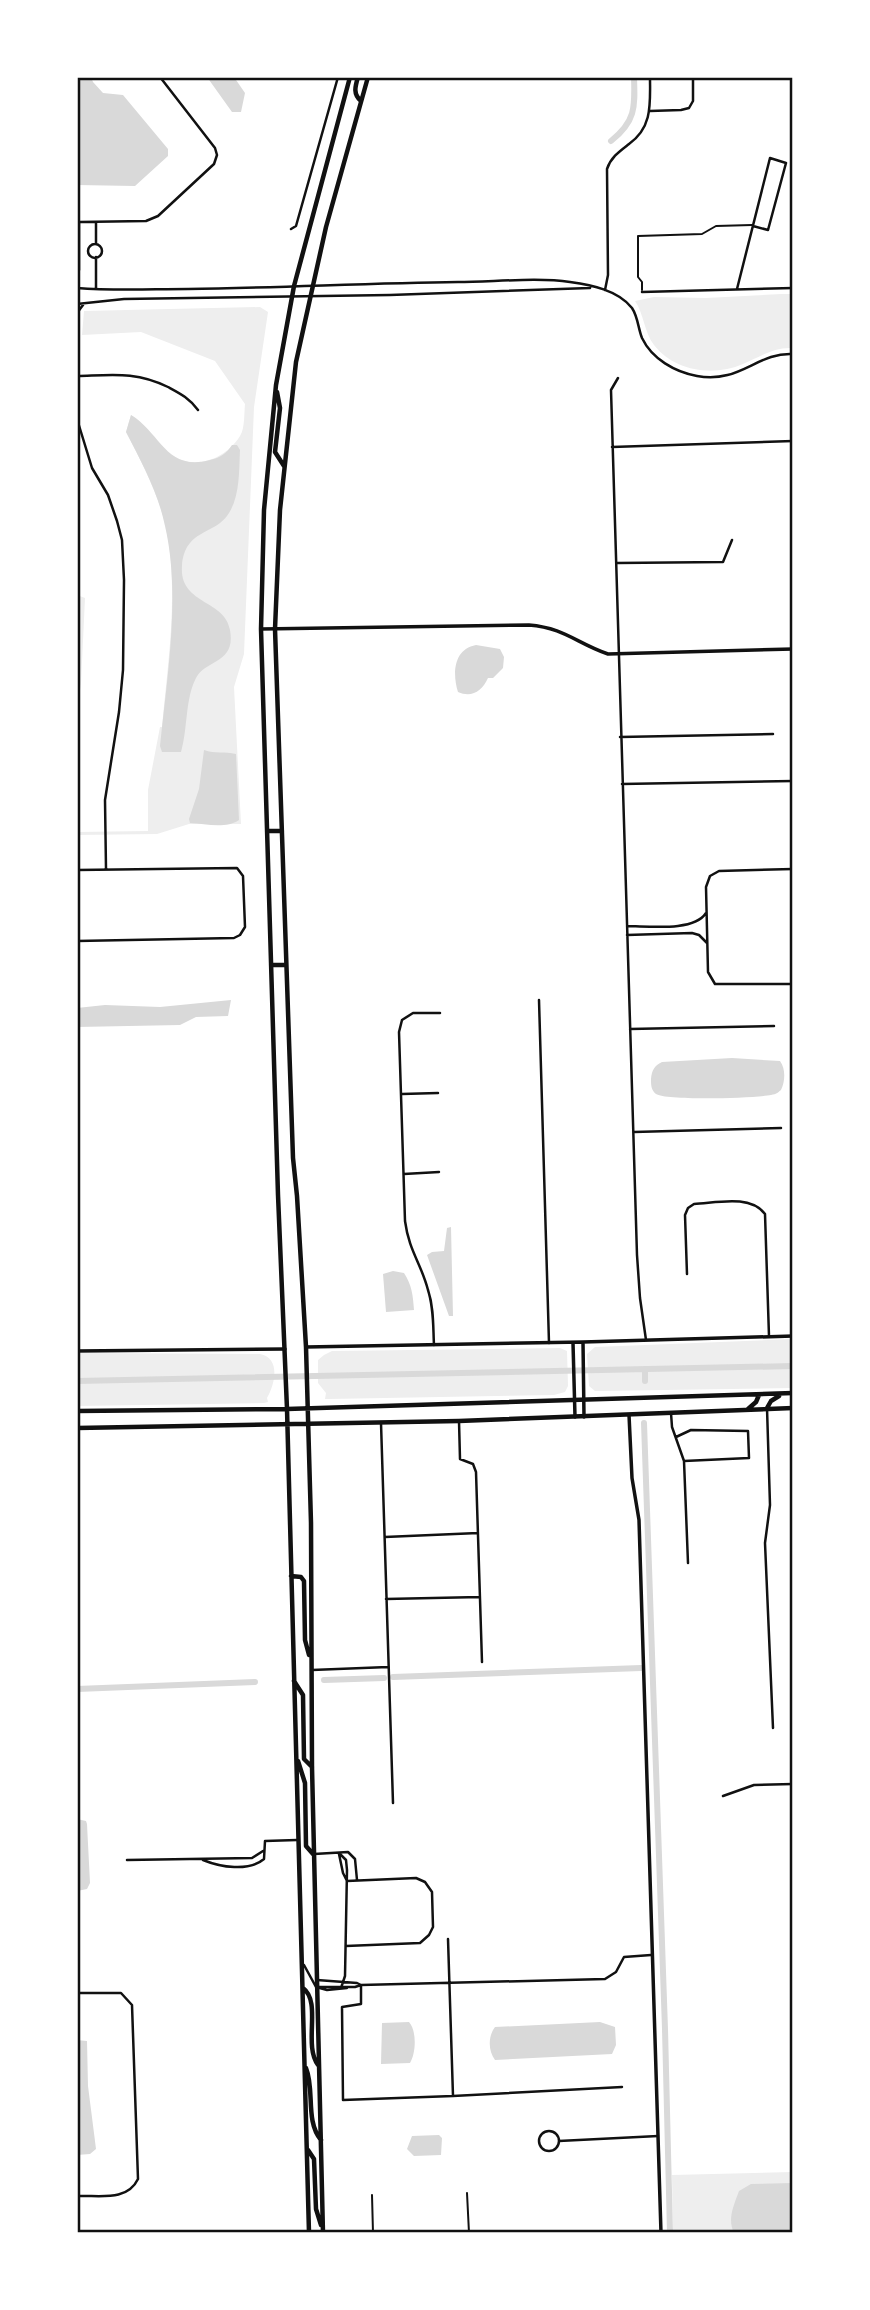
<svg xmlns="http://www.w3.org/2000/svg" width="870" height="2310" font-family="Lora,serif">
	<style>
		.green { fill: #eee }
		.water { fill: #d9d9d9 }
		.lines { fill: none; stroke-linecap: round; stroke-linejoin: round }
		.canal { stroke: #d9d9d9; stroke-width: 6 }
		.service { stroke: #111; stroke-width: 2 }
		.minor { stroke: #111; stroke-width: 2.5 }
		.tertiary { stroke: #111; stroke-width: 3.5 }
		.primary { stroke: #111; stroke-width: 4.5 }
		.neatline { fill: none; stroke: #111; stroke-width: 2.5 }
	</style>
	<rect width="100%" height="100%" fill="#fff"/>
	<path class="green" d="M781,294H793V348C773,347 760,357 743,364C713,377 674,371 654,345C644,332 644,314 635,301L654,297L706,298Z
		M260,307L268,312L254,407L244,654L234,687L241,824H189L157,834L77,835V832L148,831V790L160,727H162C168,661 179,592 166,527C158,493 142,463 126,432L131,415C149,426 155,445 169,454C194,471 225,460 240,436C245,428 244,413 245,404L215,361L141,332L82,335L84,311Z
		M77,595L85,598L81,683L77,712Z
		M793,1339V1388L600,1391H595L589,1386L587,1354L595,1347Z
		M560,1348L567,1351L568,1386L565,1392L554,1395L329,1399H325L326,1393L318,1383V1360L324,1355L332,1351Z
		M77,1353L260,1354C281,1358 275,1384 267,1398L268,1402L264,1403L77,1406Z
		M793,2172V2233H673L672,2175Z"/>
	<path class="water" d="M77,77H91L93,82L103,93L123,95L168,149V156L135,186L77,185Z
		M207,77H234L245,93L241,112H232Z
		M131,415C161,433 166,472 210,460C220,458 227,453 232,445H237L240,450C239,470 240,496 229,513C215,536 185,528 182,566C179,605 225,599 230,630C236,664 206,659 196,678C185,699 188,728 181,752H162L160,746C167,678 181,594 165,526C158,492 142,463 126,432Z
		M476,645L500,649L504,657L503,668L493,678H488C482,691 472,698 458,692C452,673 454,649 476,645Z
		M204,750C215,754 225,751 236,754L239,820C226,829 206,824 190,823L189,819L199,789Z
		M231,1000L228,1016L196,1017L180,1025L77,1027V1008L105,1005L160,1007Z
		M732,1058L780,1061C786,1069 785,1082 781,1090C777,1093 777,1094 771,1095C757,1098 667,1101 656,1094C651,1090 651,1085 651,1079C652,1070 654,1066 662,1062Z
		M451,1227L453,1316H449L427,1255L432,1252L444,1251L447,1228Z
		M393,1271L404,1273C412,1285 413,1296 414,1310L386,1312L383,1274Z
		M77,1819L86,1821L87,1824L90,1883L87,1889L77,1891Z
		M409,2022C417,2031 416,2053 410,2063L381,2064L382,2023Z
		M600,2022L615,2027L616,2045L612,2054L495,2060C488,2051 488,2036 495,2027Z
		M77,2040L87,2041L88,2086L96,2149L90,2154L77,2155Z
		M439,2135L442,2138L441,2155L414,2156L407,2149L412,2136Z
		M793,2183V2233H734C727,2219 734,2205 739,2191L751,2184Z"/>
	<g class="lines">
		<path class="canal" d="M611,141C636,121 635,107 634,77
			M645,1369V1381
			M77,1381L793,1366
			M644,1423L665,2029L670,2233
			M393,1677L641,1668
			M324,1680L384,1678
			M77,1689L255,1682"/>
		<path class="service" d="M642,290V282L638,277V236L702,234L716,226L752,225
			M467,2193L469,2233
			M372,2195L373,2233"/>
		<path class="minor" d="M650,111L681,110L689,108L693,101V77
			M96,222V243
			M291,229L296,226L338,77
			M88 251a7 7 0 1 1 14 0a7 7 0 1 1-14 0Z
			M79,270V222L146,221L158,216L214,164L217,155L215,148L160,77
			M77,288C114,291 151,289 188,289C278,288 368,283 458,282C492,282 538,277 570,282C591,285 618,290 632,308C638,317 638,328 642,338C652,359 675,372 697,376C740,384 757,352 793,354
			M96,289V257
			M737,289L770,158L786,163L768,230L753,226
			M605,290L608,275L607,169C611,157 620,151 629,144C653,127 650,103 650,77
			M642,292L793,288
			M77,304L124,299L390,295L590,288
			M77,313L83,305
			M77,376C112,375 136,371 168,387C181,394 189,398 198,410
			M618,378L611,390L637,1255L640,1298L646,1340
			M77,419L92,468L108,495L117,521L122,540L124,580L123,670L119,712L105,800L106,869
			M612,447L793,441
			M617,563L723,562L732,540
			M620,737L773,734
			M622,784L793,781
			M793,869L719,871L710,876L706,887L708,972L715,984H793
			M77,870L237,868L243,876L245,927L240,935L234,938L77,941
			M627,926C648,926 694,932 706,913
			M627,935L692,933L699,935L707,943
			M539,1000L549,1343
			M630,1029L774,1026
			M402,1094L438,1093
			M634,1132L781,1128
			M404,1174L439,1172
			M687,1274L685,1215L688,1208L694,1204C716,1203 750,1194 765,1214L769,1336
			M434,1345C433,1327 434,1308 428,1290C421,1263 409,1251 405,1221L399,1032L402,1020L413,1013H440
			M767,1408L770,1505L765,1543L773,1728
			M671,1413L672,1427L684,1461L688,1563
			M459,1421L460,1459L473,1464L476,1472L482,1662
			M381,1423L393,1803
			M676,1437L691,1430L748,1431L749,1458L684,1461
			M385,1537L478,1533
			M386,1599L480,1597
			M312,1670L388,1667
			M723,1796L754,1785L793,1784
			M339,1853L346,1860L347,1870L345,1976L341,1988
			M314,1854L348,1852L355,1859L357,1880
			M339,1854L343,1873L347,1881
			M127,1860L252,1858L263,1851
			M203,1860C220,1867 249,1872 264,1859L265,1841L297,1840
			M448,1939L453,2096L622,2087
			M346,1946L420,1943L429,1935L433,1927L432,1892L425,1882L416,1878L347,1881
			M304,1965L316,1987L327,1990L347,1988
			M317,1980L357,1983L361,1985
			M361,1985V2004L342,2007L343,2100L453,2096
			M316,1987H355L361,1985L605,1979L616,1972L624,1957L651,1955
			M77,1993H121L132,2005L138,2179C127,2202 99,2195 77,2196
			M539 2141a10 10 0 1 1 20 0a10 10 0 1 1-20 0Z
			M559,2141L658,2136
			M520,2233H527"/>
		<path class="tertiary" d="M261,629L529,625C565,628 576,643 608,654L793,649
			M583,1342L584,1417
			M573,1343L575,1417
			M306,1347L583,1342L793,1336
			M77,1351L285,1349
			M629,1415L632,1478L639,1520L661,2233"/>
		<path class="primary" d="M358,77C355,87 353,94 361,101
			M277,392L280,408L275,452L284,466
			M267,831H282
			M271,965H286
			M767,1408L771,1401L779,1396
			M748,1409L756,1402L759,1395
			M77,1411L287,1409L793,1393
			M77,1428L459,1421L793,1408
			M291,1576L301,1577L304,1581L305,1640L309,1655
			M294,1681L303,1695L304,1759L312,1767
			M298,1761L305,1783L306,1846L313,1854
			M303,1988C322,2002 303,2045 318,2065
			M306,2068C315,2090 305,2121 321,2140
			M308,2150L314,2159L316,2209L321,2225
			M309,2233L287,1409L278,1195L261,629L264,510L276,385L294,286L350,77
			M323,2233L312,1767L311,1523L306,1347L297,1196L293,1158L275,629L280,510L296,362L326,227L368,77"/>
	</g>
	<rect width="870" height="2310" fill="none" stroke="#ffffff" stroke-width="158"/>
	<rect x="79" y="79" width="712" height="2152" class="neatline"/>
</svg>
